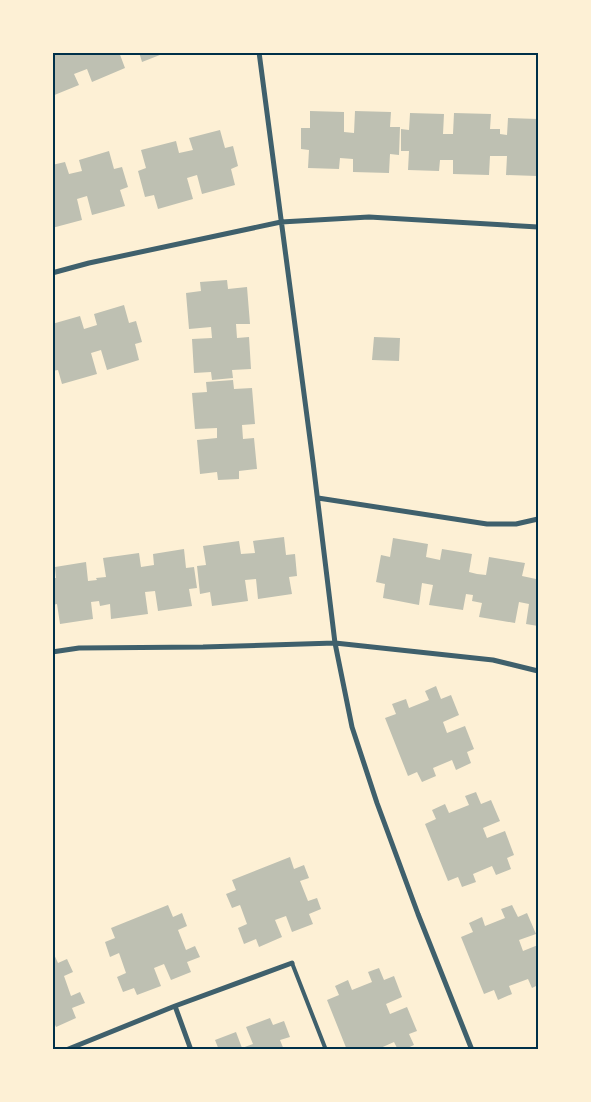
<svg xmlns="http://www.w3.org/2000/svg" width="591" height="1102" font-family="'Zilla Slab',serif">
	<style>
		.building { fill: #bec0b2 }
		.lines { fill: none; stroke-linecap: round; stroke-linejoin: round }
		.service { stroke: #3f606c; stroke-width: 4 }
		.minor { stroke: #3f606c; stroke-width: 5 }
		.neatline { fill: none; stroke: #003049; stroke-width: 2 }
	</style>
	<rect width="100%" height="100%" fill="#fdf0d5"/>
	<path class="building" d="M52,52H119L125,68L92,82L87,69L74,74L79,85L52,96Z
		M139,52H165V53L142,62Z
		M310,111L344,112V132L354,133L355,111L391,112L390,127H400L399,155L390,154L389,173L353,172V159L340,158L339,169L308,168L309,150L301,149V128H310Z
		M410,113L444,114L443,134H453L454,113L491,114L490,129H500V134L507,135L508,118L538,119V165H537V176L506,175L507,156H490L489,175L453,174V160H440L439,171L408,170L409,151H401V129L409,130Z
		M220,130L225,148L233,146L238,166L231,169L235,185L202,194L197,175L187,178L193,199L158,209L154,195L145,197L138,171L146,168L141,150L176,141L179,153L193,150L189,138Z
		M109,151L114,169L122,167L128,187L120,190L125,206L92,215L87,196L77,199L82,220L52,228V165L65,162L69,174L82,171L79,160Z
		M227,280L228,289L247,287L250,324H236L237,338L249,337L251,369L232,370L233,378L212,380L211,372L194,373L192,339L212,338L211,327L189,329L186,293L201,291L200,282Z
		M124,305L129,323L136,321L142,342L135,344L139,360L107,370L101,350L91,353L97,374L62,384L58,370L52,371V324L80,316L84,329L97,325L94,314Z
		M374,337L400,338L399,361L372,360Z
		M233,380L234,389L252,388L255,424L242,425L243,439L254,438L257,469L239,471V479L218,480L217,472L200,474L197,440L217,438V428L195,429L192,393L207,392L206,382Z
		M284,537L286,555L295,554L297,576L289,577L292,594L258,599L256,579L245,580L248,601L212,606L210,592L200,594L197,566L206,565L203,546L239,541L241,554L255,553L253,541Z
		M393,538L428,544L426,557L440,560L442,549L472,554L469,572L477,574L486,575L489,557L525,563L522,576L536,579L537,570L538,571V626L526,624L529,604L519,602L515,623L479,617L482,603L472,601L473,595L466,594L463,610L429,605L433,585L422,583L419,605L383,598L385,584L376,582L381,555L390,557Z
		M184,549L186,568L194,567L197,588L189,589L192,606L158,611L155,591L145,592L148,614L111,619L110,604L100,606L99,601L91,602L93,619L60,624L57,604L52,605V578H56L55,567L86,562L88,581L97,580L96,578L106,577L103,558L139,553L141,567L154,565L153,554Z
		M436,686L441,699L451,695L459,715L443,722L447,733L465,726L474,749L467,752L471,763L456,770L452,760L433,768L436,776L422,782L417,772L408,776L385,718L396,714L392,704L406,699L409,708L429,700L425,691Z
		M476,792L481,804L491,800L500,821L483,828L487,838L505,831L514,855L507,858L511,869L496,875L492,866L473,874L476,882L462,887L458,877L448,881L425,824L436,819L432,810L445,804L449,813L469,805L465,796Z
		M290,857L294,869L304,865L309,878L300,881L308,901L317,898L321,909L309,914L313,924L292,932L286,916L275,920L282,937L259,947L256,939L244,944L238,928L247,924L240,905L232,908L226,894L236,890L232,880Z
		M168,905L173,917L182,913L187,926L178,930L186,950L195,946L200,957L187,962L191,972L171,980L164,964L154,968L161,986L137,995L134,988L123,992L117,977L126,973L119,953L110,957L105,942L115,938L111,928Z
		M512,905L518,917L527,913L536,934L519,940L523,951L538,945V985L532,988L528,979L509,986L512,994L498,1000L494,990L484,994L461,937L473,932L469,923L482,917L485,926L505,918L501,909Z
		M52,950L58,963L67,959L73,972L64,976L71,996L80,992L85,1003L72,1008L76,1018L56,1027L52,1018Z
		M379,968L384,980L394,976L402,997L386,1004L390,1014L407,1007L417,1031L409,1034L414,1045L403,1050H398L394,1042L376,1050H347L327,1000L339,995L335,986L348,980L352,990L372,982L368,972Z
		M270,1018L273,1025L284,1021L290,1037L280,1040L284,1050H219L215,1040L236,1032L242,1048L253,1044L246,1027Z"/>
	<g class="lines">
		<path class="service" d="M292,963L326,1050"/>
		<path class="minor" d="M259,52L313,462L335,643L352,727L377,803L418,914L472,1050
			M52,273L89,263L281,222L369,217L538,227
			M318,498L487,524H516L538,519
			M52,652L79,648L203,647L335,643L493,660L538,671
			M175,1006L191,1050
			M66,1050L175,1006L292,963"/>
	</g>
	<rect width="591" height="1102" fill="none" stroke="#fdf0d5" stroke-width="108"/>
	<rect x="54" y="54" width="483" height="994" class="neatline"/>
</svg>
